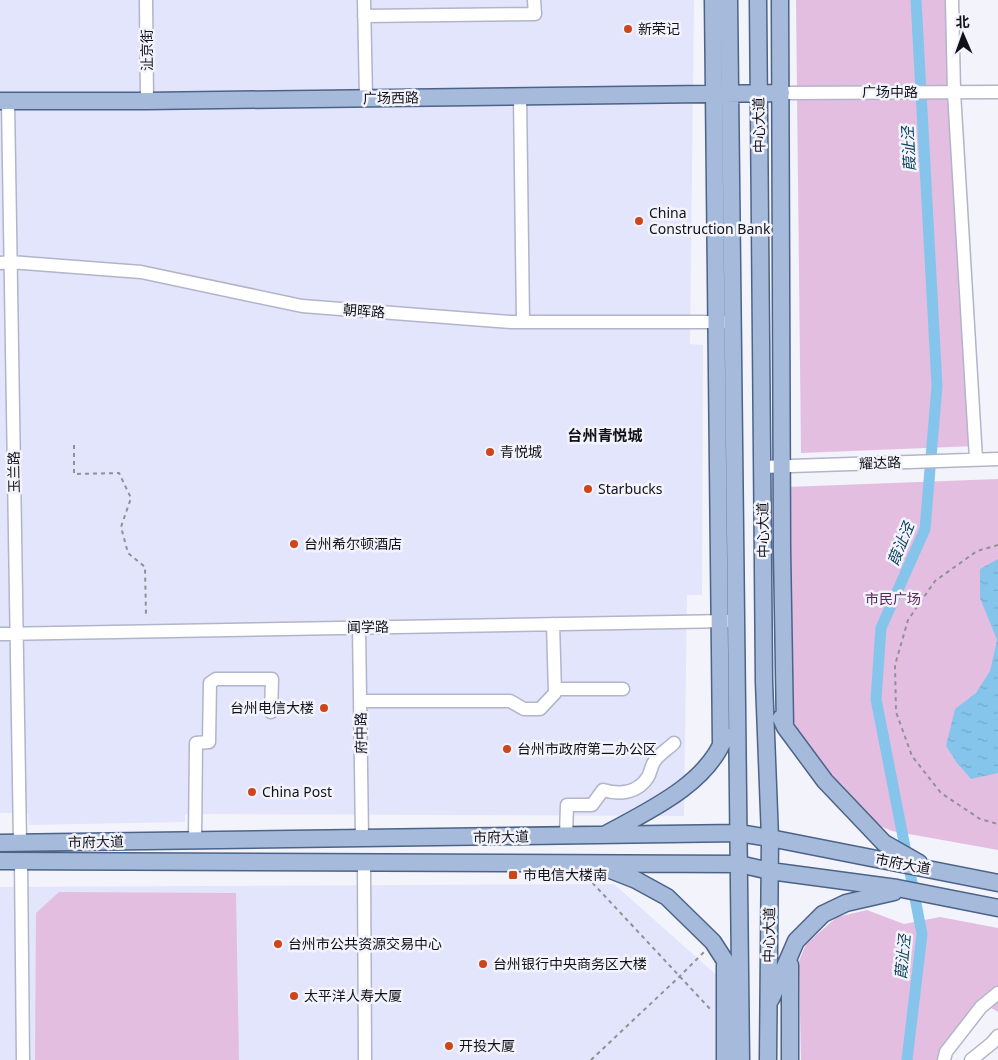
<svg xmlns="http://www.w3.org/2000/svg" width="998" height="1060" font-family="'Noto Sans','Noto Sans SC',sans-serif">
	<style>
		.built { fill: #e3e5fd }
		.park { fill: #e3bee1 }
		.water { fill: url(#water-ripples) }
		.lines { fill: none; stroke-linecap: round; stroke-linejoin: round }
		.canal { stroke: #86c5eb; stroke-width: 11 }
		.minor-casing { stroke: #b2b4c9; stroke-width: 15 }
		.major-casing { stroke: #4c6388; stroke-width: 19 }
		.path { stroke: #8f9098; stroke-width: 2; stroke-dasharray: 4 4; stroke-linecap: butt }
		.minor { stroke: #fff; stroke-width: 12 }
		.major { stroke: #a6bbdc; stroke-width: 16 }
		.poi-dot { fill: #cd4519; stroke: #f3f3fc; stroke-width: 2 }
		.labels { text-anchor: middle; stroke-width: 5; stroke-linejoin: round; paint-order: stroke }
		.poi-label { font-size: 14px; fill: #111219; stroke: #f3f3fc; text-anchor: start }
		.street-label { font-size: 14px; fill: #111219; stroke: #f3f3fc }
		.park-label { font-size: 14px; fill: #5d245c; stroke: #f3f3fc }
		.water-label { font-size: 15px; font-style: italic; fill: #0f425c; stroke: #f3f3fc }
		.neighbourhood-label { font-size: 15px; font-weight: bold; fill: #111219; stroke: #f3f3fc }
	</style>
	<defs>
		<pattern id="water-ripples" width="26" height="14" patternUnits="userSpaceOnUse" patternTransform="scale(1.25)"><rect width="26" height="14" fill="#86c5eb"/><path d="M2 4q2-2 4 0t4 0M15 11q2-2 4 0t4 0" fill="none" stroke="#73a8c9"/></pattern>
	</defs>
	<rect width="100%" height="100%" fill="#f3f3fc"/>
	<path class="built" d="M0,0H694L690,344L703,345L702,595H687L684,816L185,814V822L29,825L28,813H0Z
		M614,884L722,980V1060H0V887Z"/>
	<path class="park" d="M796,0H952L976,446L801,453Z
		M998,479V850L892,831L872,823L804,741L788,711L787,487Z
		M59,892L236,893L239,1060H35L36,913Z
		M867,910L904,924L940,917L998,928V1012L983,1003L940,1048L939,1060H801L799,961L806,944L837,917Z"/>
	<path class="water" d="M998,559V773L971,779L957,763L946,746L955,709L976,693L990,671L997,640L980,598V569Z"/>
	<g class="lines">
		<path class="canal" d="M907,1060L922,934L876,699L881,628L925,529L937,386L916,0"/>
		<defs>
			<path id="minor" d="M146,0L147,101
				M364,0L366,98
				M952,0L954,92L976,459
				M364,16L535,14L534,0
				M781,93L998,92
				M520,96L523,322
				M8,101L20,843
				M0,263L10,262L141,272L302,306L511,322H725
				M762,467L998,459
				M359,627L362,838
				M0,634L729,621
				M555,689H623
				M360,701H510L524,709H540L555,693L553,624
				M566,836L567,805H592L603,790C620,795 638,793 648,777C651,772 651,766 654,762C658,755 668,749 674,743
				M195,841L196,743L209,742L210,683L216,679H272L271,712
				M21,861L23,1060
				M364,863L365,1060
				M944,1060L946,1052L981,1007L998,993
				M971,1060L992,1043L998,1036"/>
			<path id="major" d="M713,0L721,745
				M729,0L741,1060
				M758,0L764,682L770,838L768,1060
				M780,0L782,550L785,727
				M0,101H147L781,93
				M781,718L785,727L825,781L884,843L919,863
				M606,834C648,811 708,784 725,736
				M0,843L739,833L770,838L998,883
				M0,861L739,864L770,871L897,888L998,908
				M603,867L636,880L667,897L713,942L731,970L737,985
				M725,965V1060
				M790,965V1060
				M771,999L796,941L823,914L846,903L894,892"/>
		</defs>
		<use href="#minor" class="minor-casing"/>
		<use href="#major" class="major-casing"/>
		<path class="path" d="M74,445V474L119,473L131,498L121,527L128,553L145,567L146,615
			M998,545L977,551L935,581L908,620L895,665L896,712L912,756L941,793L980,819L998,824
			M587,877L712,1011
			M591,1060L679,977L705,951"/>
		<use href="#minor" class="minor"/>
		<use href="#major" class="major"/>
	</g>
	<g class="poi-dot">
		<circle cx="628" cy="29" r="5"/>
		<circle cx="639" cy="221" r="5"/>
		<circle cx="490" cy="452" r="5"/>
		<circle cx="588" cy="489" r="5"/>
		<circle cx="294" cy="544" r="5"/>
		<circle cx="324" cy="708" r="5"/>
		<circle cx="507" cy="749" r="5"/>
		<circle cx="252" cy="792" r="5"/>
		<rect x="508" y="870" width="10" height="10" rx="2.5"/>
		<circle cx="278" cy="944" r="5"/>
		<circle cx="483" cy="964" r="5"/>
		<circle cx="294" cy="996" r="5"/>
		<circle cx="449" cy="1046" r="5"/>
	</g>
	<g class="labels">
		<g class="poi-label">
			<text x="638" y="34">新荣记</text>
			<text x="649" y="218">China<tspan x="649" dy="16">Construction Bank</tspan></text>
			<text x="500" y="457">青悦城</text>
			<text x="598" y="494">Starbucks</text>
			<text x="304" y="549">台州希尔顿酒店</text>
			<text x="314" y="713" text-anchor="end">台州电信大楼</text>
			<text x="517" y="754">台州市政府第二办公区</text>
			<text x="262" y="797">China Post</text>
			<text x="523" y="880">市电信大楼南</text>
			<text x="288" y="949">台州市公共资源交易中心</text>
			<text x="493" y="969">台州银行中央商务区大楼</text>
			<text x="304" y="1001">太平洋人寿大厦</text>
			<text x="459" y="1051">开投大厦</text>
		</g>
		<g class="street-label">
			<text transform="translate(147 50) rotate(-91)" y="5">沚京街</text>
			<text x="890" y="97">广场中路</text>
			<text transform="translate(391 98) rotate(-1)" y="5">广场西路</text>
			<text transform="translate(759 125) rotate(-91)" y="5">中心大道</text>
			<text transform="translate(364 311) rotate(4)" y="5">朝晖路</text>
			<text transform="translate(880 463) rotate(-2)" y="5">耀达路</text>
			<text transform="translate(14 472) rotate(-91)" y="5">玉兰路</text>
			<text transform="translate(763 530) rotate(-91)" y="5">中心大道</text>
			<text transform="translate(368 627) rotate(-1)" y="5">闻学路</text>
			<text transform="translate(361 733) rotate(-91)" y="5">府中路</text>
			<text transform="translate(501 837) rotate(-1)" y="5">市府大道</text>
			<text transform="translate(96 842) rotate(-1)" y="5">市府大道</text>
			<text transform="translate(903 864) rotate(11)" y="5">市府大道</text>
			<text transform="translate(769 935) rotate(-89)" y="5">中心大道</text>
		</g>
		<g class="park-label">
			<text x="893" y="604">市民广场</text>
		</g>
		<g class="water-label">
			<text transform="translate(909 149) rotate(-93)" y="5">葭沚泾</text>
			<text transform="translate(901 544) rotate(-68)" y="5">葭沚泾</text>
			<text transform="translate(903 957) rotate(-85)" y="5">葭沚泾</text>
		</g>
		<g class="neighbourhood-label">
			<text x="605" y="441">台州青悦城</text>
		</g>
	</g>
	<g transform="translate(963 35) rotate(358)" stroke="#f3f3fc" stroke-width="4" paint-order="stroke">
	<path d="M0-4L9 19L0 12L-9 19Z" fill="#111219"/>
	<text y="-8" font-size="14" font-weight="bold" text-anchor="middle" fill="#111219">北</text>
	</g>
</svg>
